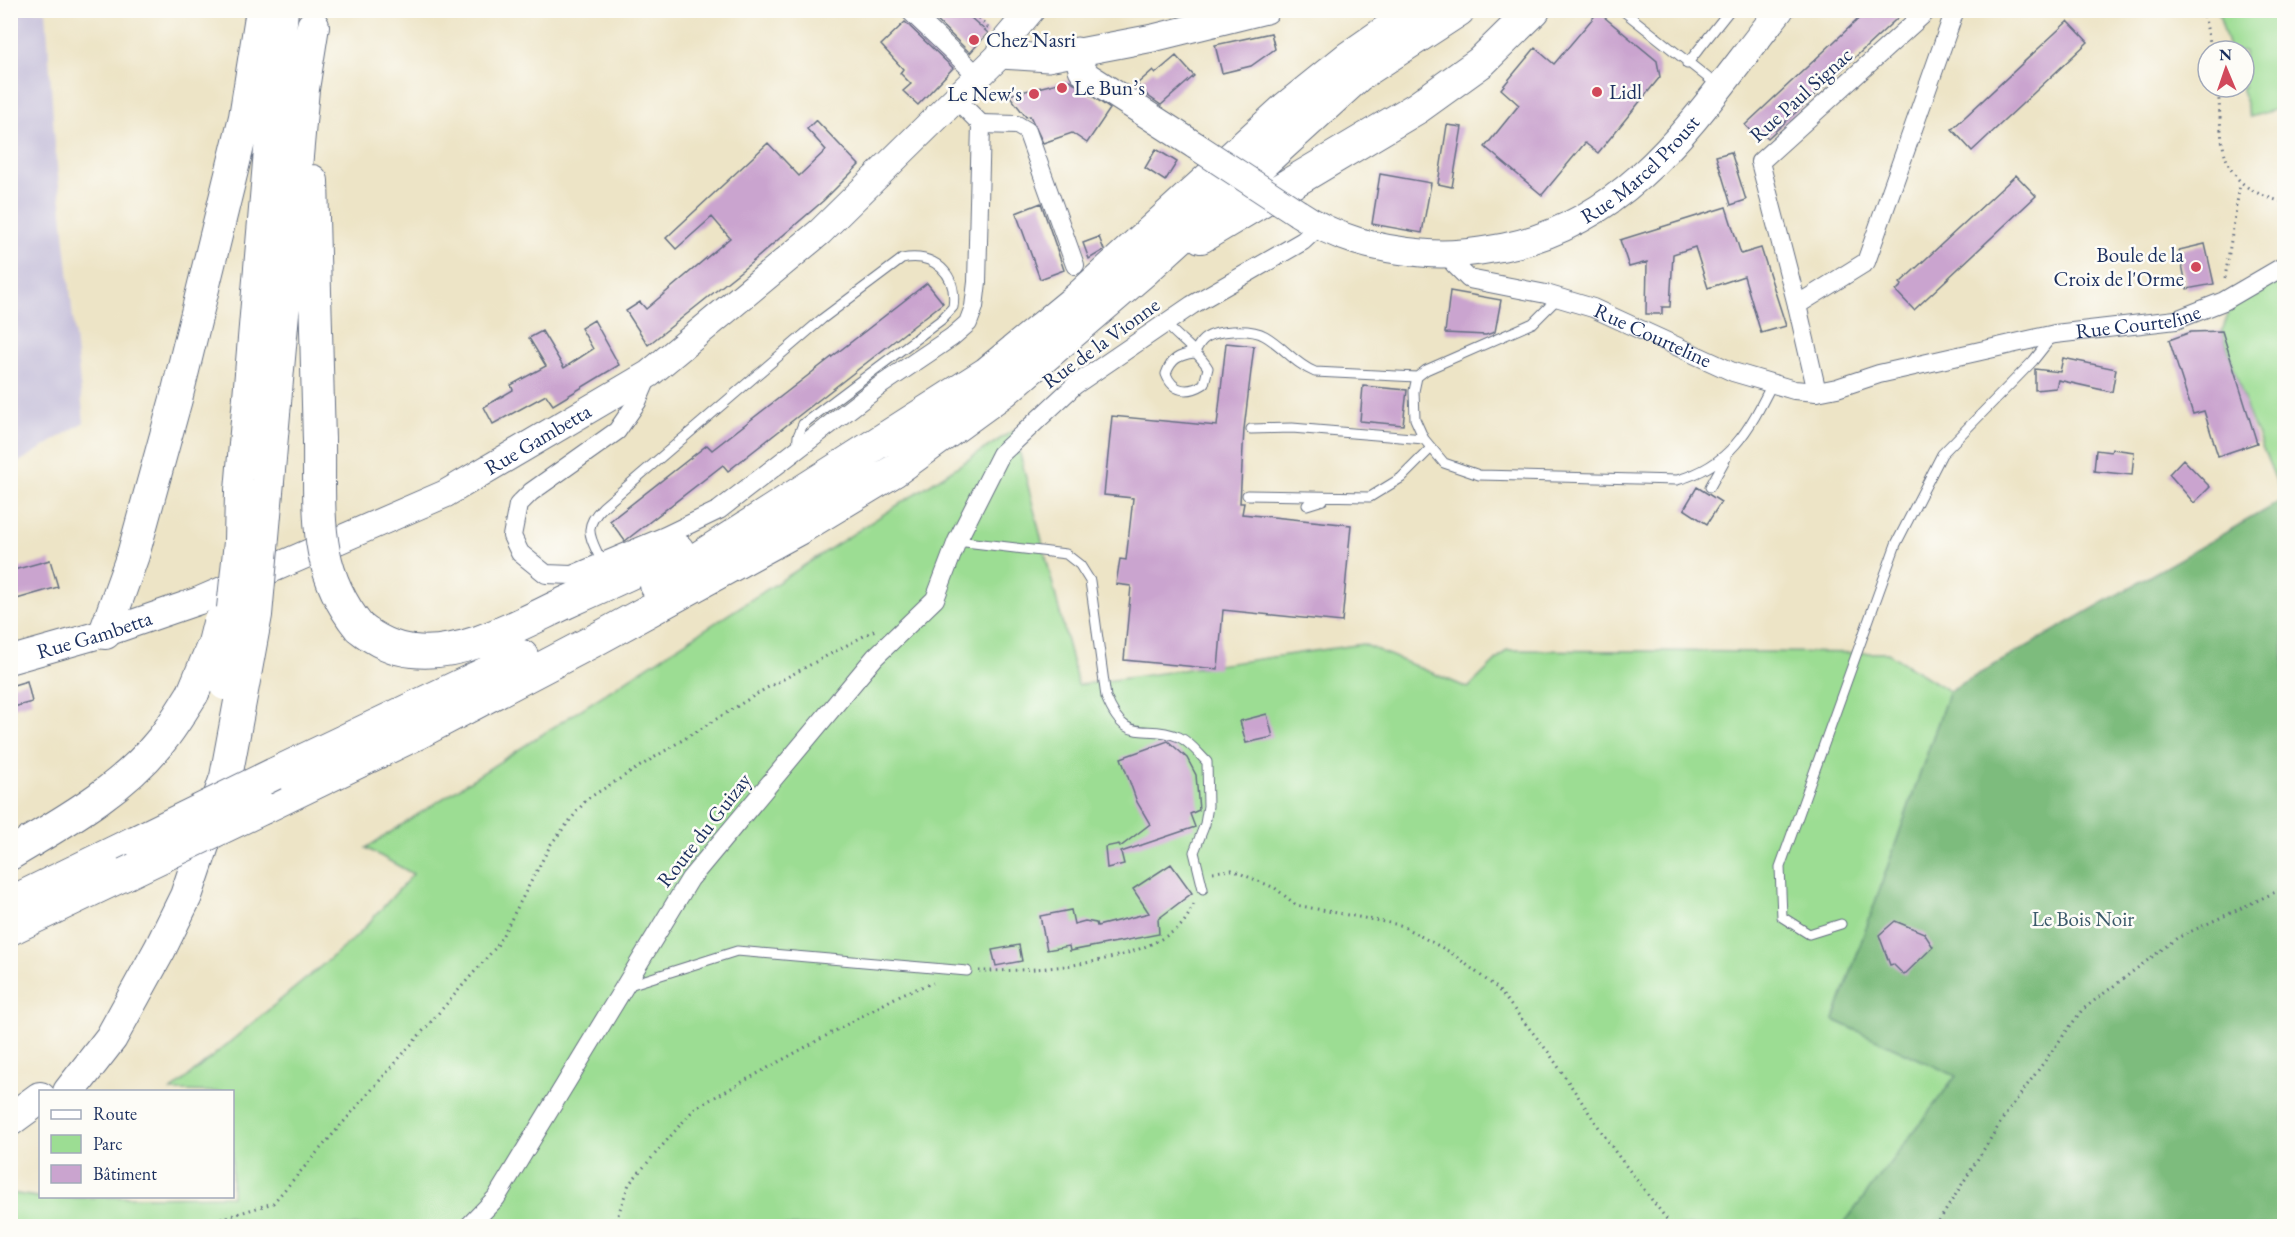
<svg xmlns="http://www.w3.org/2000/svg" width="2295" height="1237" font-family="'EB Garamond',serif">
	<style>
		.industrial { fill: #c6c0da }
		.green { fill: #9cdd93; stroke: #5c8678; stroke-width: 1.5 }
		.forest { fill: #7dbc7d; stroke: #4c766e; stroke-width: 1.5 }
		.building { fill: #caa4cf }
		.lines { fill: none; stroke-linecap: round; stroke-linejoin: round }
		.service-casing { stroke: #646e82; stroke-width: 11 }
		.minor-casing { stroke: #646e82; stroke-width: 20 }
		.secondary-casing { stroke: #646e82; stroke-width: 29 }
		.trunk-casing { stroke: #646e82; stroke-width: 34 }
		.path { stroke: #646e82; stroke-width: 3; stroke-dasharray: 1.5 4.5; stroke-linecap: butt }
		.service { stroke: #fff; stroke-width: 9 }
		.minor { stroke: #fff; stroke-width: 18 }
		.secondary { stroke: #fff; stroke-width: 27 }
		.trunk { stroke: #fff; stroke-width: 32 }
		.secondary-bridge-casing { stroke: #646e82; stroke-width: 29; stroke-linecap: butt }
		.trunk-bridge-casing { stroke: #646e82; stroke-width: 34; stroke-linecap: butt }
		.secondary-bridge { stroke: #fff; stroke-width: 27 }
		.trunk-bridge { stroke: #fff; stroke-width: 32 }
		.poi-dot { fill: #d1495b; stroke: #fdfcf7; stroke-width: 2 }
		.labels { text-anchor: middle; stroke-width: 5; stroke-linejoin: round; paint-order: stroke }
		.poi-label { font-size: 21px; fill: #1b2f5e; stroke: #fdfcf7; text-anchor: start }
		.street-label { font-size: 21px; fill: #1b2f5e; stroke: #fdfcf7 }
		.park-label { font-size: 21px; fill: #3b5a6b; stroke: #fdfcf7 }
	</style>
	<rect width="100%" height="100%" fill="#fdfcf7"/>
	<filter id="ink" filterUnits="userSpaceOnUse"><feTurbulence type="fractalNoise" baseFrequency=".0167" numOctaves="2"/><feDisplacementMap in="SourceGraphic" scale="12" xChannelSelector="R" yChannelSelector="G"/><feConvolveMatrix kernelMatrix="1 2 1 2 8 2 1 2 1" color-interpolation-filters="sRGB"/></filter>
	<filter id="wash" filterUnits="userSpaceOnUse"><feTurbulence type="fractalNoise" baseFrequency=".008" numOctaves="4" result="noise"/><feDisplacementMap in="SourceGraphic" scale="24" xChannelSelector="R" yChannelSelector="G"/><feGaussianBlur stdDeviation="1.35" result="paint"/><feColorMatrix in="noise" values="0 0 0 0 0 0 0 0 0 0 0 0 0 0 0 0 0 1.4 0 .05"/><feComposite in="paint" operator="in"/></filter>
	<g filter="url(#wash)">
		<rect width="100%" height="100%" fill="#ede4c6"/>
		<path class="industrial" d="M11,10L46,11L55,147L84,422L11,467Z"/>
		<path class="green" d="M2218,11H2284V107L2250,117L2241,87H2244V51H2230Z
			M2284,275V500L2248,412L2222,331L2232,304Z
			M1014,430L1078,685L1363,644L1468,688L1507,650L1888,653L1949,691L1834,1020L1957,1076L1842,1226H11L10,1193L43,1198L232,1196V1092L171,1091L356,937L413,874L366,848Z"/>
		<path class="forest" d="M2284,499V1226H1842L1956,1076L1834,1020L1949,691Z"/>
		<g id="blocks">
			<path class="building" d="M926,10H962L988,33L970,53Z
				M1868,10H1906L1768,138L1763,133L1757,138L1745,125Z
				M1598,12L1657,61L1660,77L1598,153L1585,143L1542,195L1485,147L1519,105L1501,89L1535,48L1554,64Z
				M2068,21L2088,42L1972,151L1952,129Z
				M905,22L953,68L918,105L903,91L911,84L900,73L903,69L881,45Z
				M1271,33L1275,49L1251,66L1222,73L1215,45Z
				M1176,56L1194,76L1161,105L1148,96L1137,84L1153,70L1156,73Z
				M1070,80L1110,109L1087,143L1072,133L1043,143L1030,116L1026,117L1009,95Z
				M816,120L859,165L823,201L751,263L648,345L626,311L640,302L646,309L730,238L712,217L676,249L666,238L768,143L799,176L826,150L807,129Z
				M1447,125L1462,127L1452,187L1438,184Z
				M1156,149L1177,162L1165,181L1145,168Z
				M1731,152L1746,200L1731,205L1716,156Z
				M1380,174L1431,183L1422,233L1372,224Z
				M2016,175L2036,196L1914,310L1896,291L1902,285L1900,283Z
				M1041,203L1064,270L1040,279L1016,213Z
				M1726,207L1741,254L1761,248L1786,326L1761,333L1744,276L1708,288L1695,247L1673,254L1670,307H1662V314H1646L1647,262L1629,267L1620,240Z
				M1099,237L1104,250L1089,259L1083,243Z
				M2205,244L2214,284L2187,289L2179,250Z
				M927,283L943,303L728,471L723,465L625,541L610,521L707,445L712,450Z
				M1450,291L1501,300L1495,332L1486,335L1445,333Z
				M594,320L619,365L553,405L546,395L493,424L484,407L513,390L511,385L546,366L529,338L542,331L564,368L593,349L581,328Z
				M2222,331L2257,443L2218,456L2204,411L2193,414L2169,340L2191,332Z
				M1226,343L1254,346L1244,429L1240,503H1244L1242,514L1351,525L1342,622L1223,610L1218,669L1124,660L1131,586L1116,584L1120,559L1126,560L1133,498L1104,495L1112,416L1217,426Z
				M2063,358L2116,369L2112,392L2058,380L2056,388L2035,390V369L2060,372Z
				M1363,386L1407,390L1403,425L1360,421Z
				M2112,449L2134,452L2132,475L2094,471L2096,450L2111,452Z
				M2183,459L2210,487L2194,503L2169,474Z
				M1697,487L1721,502L1707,524L1684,509Z
				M50,560L58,587L10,601V571Z
				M27,681L32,702L10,708V686Z
				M1267,714L1273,737L1246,743L1240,721Z
				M1168,741L1187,758L1196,775L1199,810L1190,814L1195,827L1121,852L1124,864L1107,868L1105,847L1119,844L1120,847L1150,824L1137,802L1121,758Z
				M1171,864L1192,893L1158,919L1159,934L1070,951L1069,946L1047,950L1040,916L1071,910L1074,924L1085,921L1096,923L1097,926L1149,913L1133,889Z
				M1895,921L1924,933L1933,947L1904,975L1893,964L1890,965L1879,935Z
				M1019,945L1022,961L996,966L992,950Z"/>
		</g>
	</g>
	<g filter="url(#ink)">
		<use href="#blocks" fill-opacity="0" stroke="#646e82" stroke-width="1.5"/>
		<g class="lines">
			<defs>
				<path id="service" d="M1622,10L1717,85
					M1687,64L1730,10
					M1558,298L1533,323L1426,370L1417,377L1414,391L1415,419L1424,439L1444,463L1479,475L1677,480C1730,466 1749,430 1772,384
					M1165,323C1178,338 1198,351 1208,368L1204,384C1188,394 1173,392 1166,374C1171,359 1179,355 1194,353C1196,350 1199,344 1202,341C1213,329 1251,328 1265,336C1284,347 1295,364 1315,372L1417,377
					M1251,429L1292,428L1424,439
					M1710,487L1726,458
					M1247,495L1370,497L1401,478L1431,448
					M1307,505L1323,500
					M957,541L1066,554L1080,565L1090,581L1106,697C1127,748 1144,722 1179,737C1190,742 1198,753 1207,762L1208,806L1205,824L1194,852L1203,889
					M602,563C591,537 581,529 603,507L822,319L902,259C934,252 958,274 953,307L941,320L803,424L798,436L797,449
					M1841,924L1809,934L1782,917L1780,867L1896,544L1942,454L2033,361L2052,337
					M626,986L737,951L967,971"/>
				<g id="minor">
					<path d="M909,10L977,75"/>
					<path d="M981,124L1017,125L1027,131L1075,265"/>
					<path id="s1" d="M1451,255L1454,264L1469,279L1546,294L1593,308L1733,372L1794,390L1817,392L1837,388L1879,374L2055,334L2176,320L2224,301L2284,266"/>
					<path d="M1797,305L1760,162L1928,10"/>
					<path d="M649,374L637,402L617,431L531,492L518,505L512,536L520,553L546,574L572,575L665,536L719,510L881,385L952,337L968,323L974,307L977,282L981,124L956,99"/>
					<path d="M1817,392L1797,305L1866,262L1955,10"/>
					<path d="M469,1226L496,1198L690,879L875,657L935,599L957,541L1001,454L1075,385L1192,305L1303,241L1318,227"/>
				</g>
				<g id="secondary">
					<path d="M1077,51L1082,69L1087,76L1196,146"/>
					<path d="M1000,55L1048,58L1153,38L1266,10"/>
					<path id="s2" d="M1298,213C1336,239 1377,249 1422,253C1450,256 1476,252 1504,247C1636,221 1701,108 1780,10"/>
					<path id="s3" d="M10,660L105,633L198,601L445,494L649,374L820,232L1000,55L1004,42L1031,10"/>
				</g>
				<path id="trunk" d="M312,181L319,441
					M1201,237L1417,108L1481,62L1534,10
					M268,481L303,89L313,26
					M241,491L282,10
					M656,585L987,373L1077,299L1286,108L1348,58L1417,10
					M359,627C375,640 392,649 413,651C464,657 520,624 565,603C603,586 641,569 678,550
					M105,633L133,555L176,399L245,117L262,10
					M274,774L522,656
					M263,808L418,733L597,639L800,528L894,471L1004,391L1146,269L1359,75L1459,10
					M10,854C63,822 120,791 159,743C172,728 182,710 193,693
					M10,903L137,841
					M10,929L125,874
					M69,1092L111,1038L160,949L186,896L226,777L245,675
					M10,1120L40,1098"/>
			</defs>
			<use href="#service" class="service-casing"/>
			<use href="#minor" class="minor-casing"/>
			<use href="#secondary" class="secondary-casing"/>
			<use href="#trunk" class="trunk-casing"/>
			<path class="path" d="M970,10L988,28
				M2203,10L2212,51
				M2218,87C2223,146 2215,186 2284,202
				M2225,278L2240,184
				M1213,872L1232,870L1275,888L1296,905L1400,925L1450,952L1497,988L1549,1053L1616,1153L1672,1226
				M979,971C1038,971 1131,965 1178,928C1186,922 1191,909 1196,901
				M198,1226L273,1203L497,946L551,844L587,799L765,689L875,630
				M614,1226L629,1184L695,1108L902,994L933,983
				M1936,1226L2004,1117L2082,1010L2177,938L2284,888"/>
			<use href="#service" class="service"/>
			<use href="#minor" class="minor"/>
			<use href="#secondary" class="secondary"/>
			<use href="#trunk" class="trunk"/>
			<defs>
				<path id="secondary-bridge" d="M1196,146L1298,213"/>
				<path id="trunk-bridge" d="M319,441C320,512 312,568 359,627
					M245,675L256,615L268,481
					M225,684L240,542L241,491
					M193,693L214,643L219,623
					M137,841L274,774
					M125,874L263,808"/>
			</defs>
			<use href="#secondary-bridge" class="secondary-bridge-casing"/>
			<use href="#trunk-bridge" class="trunk-bridge-casing"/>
			<use href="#secondary-bridge" class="secondary-bridge"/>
			<use href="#trunk-bridge" class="trunk-bridge"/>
		</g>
	</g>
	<g class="poi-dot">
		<circle cx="974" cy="40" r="6"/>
		<circle cx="1062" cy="88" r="6"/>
		<circle cx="1597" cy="92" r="6"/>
		<circle cx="1034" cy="94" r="6"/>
		<circle cx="2196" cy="267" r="6"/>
	</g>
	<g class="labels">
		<g class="poi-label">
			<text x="986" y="47">Chez Nasri</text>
			<text x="1074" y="95">Le Bun’s</text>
			<text x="1609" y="99">Lidl</text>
			<text x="1022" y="101" text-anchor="end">Le New's</text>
			<text x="2184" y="262" text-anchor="end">Boule de la<tspan x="2184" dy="24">Croix de l'Orme</tspan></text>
		</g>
		<g class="street-label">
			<text transform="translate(1801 95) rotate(-42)" y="7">Rue Paul Signac</text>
			<text dy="7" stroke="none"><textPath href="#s2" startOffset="374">Rue Marcel Proust</textPath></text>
			<text dy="7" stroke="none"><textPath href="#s1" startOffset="728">Rue Courteline</textPath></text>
			<text dy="7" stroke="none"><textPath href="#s1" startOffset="224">Rue Courteline</textPath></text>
			<text transform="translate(1101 343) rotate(-36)" y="7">Rue de la Vionne</text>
			<text dy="7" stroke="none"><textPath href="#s3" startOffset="574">Rue Gambetta</textPath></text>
			<text dy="7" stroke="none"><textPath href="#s3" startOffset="88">Rue Gambetta</textPath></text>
			<text transform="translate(704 830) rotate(-52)" y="7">Route du Guizay</text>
		</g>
		<g class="park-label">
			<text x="2083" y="926">Le Bois Noir</text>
		</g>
	</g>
	<rect width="2295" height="1237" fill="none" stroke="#fdfcf7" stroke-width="36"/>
	<rect x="39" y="1090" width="195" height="108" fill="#fdfcf7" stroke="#a3aaba" stroke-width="1.5"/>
	<rect x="51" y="1110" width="30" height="9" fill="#ffffff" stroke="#a3aaba" stroke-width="1.5"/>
	<text x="93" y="1120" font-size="18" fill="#1b2f5e">Route</text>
	<rect x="51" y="1135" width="30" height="18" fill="#9cdd93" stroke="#a3aaba" stroke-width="1.5"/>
	<text x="93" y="1150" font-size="18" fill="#1b2f5e">Parc</text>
	<rect x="51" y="1165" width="30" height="18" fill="#caa4cf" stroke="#a3aaba" stroke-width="1.5"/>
	<text x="93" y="1180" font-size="18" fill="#1b2f5e">Bâtiment</text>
	<g transform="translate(2226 69) rotate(358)"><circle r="28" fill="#fdfcf7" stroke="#a3aaba" stroke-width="1.5"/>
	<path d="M0-4.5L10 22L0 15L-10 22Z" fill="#d1495b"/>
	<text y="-9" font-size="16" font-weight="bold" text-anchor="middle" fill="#1b2f5e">N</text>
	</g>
</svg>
